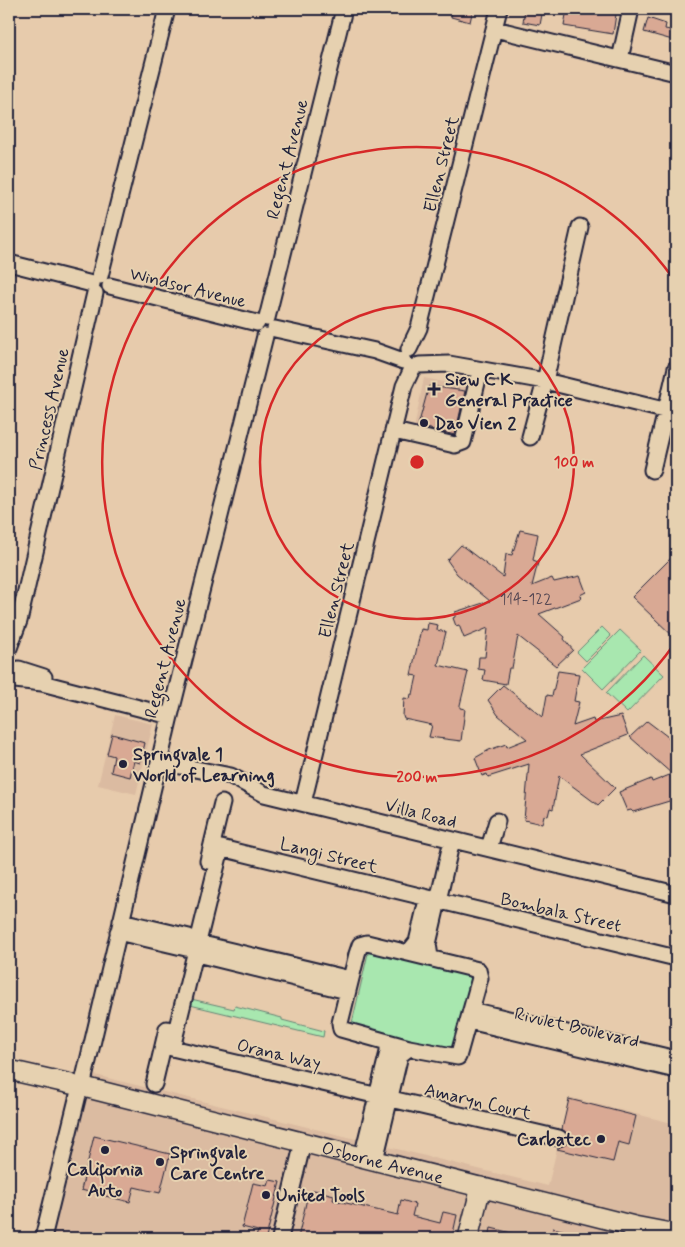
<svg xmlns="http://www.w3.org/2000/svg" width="685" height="1247" font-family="Mynerve,sans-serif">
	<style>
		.built { fill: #dbbba1 }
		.green { fill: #a8e7af; stroke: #658475 }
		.building { fill: #d9a994; stroke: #22223b }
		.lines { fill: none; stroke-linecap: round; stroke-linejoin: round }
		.minor-casing { stroke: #22223b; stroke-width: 19 }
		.major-casing { stroke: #22223b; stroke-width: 22 }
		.minor { stroke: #e6d1b0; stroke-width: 15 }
		.major { stroke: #e6d1b0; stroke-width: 19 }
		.ring { fill: none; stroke: #d62828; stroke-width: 2.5 }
		.poi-dot { fill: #22223b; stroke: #e6d1b0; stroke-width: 2 }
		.labels { text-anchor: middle; stroke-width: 4; stroke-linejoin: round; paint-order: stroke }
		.number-label { font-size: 15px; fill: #504451 }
		.street-label { font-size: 18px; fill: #22223b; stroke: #e6d1b0 }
		.poi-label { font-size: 18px; font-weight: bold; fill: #22223b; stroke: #e6d1b0; text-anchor: start }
		.centre { fill: #d62828; stroke: #e6d1b0; stroke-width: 2.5 }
		.ring-label { font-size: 15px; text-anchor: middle; font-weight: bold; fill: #d62828; stroke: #e6d1b0; stroke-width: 4; stroke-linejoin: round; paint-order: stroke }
	</style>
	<rect width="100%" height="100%" fill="#e7cbac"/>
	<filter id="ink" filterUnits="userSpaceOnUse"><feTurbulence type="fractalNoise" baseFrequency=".02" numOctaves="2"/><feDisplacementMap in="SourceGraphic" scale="10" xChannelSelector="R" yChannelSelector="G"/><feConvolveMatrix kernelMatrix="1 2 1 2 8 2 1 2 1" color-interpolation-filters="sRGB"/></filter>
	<g filter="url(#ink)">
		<path class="built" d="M424,378L473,388L462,439L414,429Z
			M115,715L153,724L136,794L98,785Z
			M91,1074L548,1186L569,1099L572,1098L676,1124V1238H52Z"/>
		<path class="green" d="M602,627L611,636L586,661L577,652Z
			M620,630L641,650L603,689L582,668Z
			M643,655L664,675L627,713L606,693Z
			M369,949L475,972L459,1050L451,1051L353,1025L352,1023Z
			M191,999L234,1009L235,1006L282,1018V1020L324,1031L323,1037L190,1005Z"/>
		<path class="building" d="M453,9H473L470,22L451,17Z
			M525,9H543L540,25L523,22Z
			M567,9H589L616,14L613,34L564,26Z
			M648,18L666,24L665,29L676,31V41L644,32Z
			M429,386L465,391L455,435L418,426Z
			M520,530L538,534L533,560L538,562L532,586L552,578L554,582L580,576L586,592L580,595L581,598L539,614L565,637L564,639L573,650L556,666L518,636L512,668H509L506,684L483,680L485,670L478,669L479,657H485L488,628L464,638L459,625L456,626L453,618L455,617V612L490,601L457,574L447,560L461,545L503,577L506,554L512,555Z
			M676,553V639L632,597Z
			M428,623L438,625L437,630L446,632L438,665L468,672L460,705V708L465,709L461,741L429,737L432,725L404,719L403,716L404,698L410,699L411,694H413L417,676L411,675L421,629L427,630Z
			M558,671L579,674L574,701L579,702L573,726L593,719L594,722L621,716L628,735L580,754L615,788L598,805L559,776L553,809L550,808L548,816L544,815L542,824L524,820L529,764L488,777L487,774L482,776L475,758L489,750L506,744L507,747L527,739L498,715L488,700L503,685L543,717L547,695L552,696Z
			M647,721L676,743V799L633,812L631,810L627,811L619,792L651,779L652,782L672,774L630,737Z
			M112,734L145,743L140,763L134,761L130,777L111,772L114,756L107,754Z
			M569,1099L636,1116L629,1145L618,1142L613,1162L557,1149L568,1141V1135L562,1129Z
			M94,1136L170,1154L160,1193L134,1187L130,1202L81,1190Z
			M270,1180L280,1182L266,1238H262L256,1237L258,1231L242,1227L253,1183L268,1186Z
			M314,1190L334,1195L333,1200L398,1215L401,1200L415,1204L412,1216L440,1223L443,1212L457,1215L452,1238H298L308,1194Z
			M491,1228L520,1235V1238H489Z
			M553,1228L583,1235L582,1238H550Z"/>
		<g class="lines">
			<defs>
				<path id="minor" d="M495,29L676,73
					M620,59L631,9
					M9,263L92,284
					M100,276L167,9
					M110,286L257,323
					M267,318L344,9
					M275,329L375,351L403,361
					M409,349L419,328L499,9
					M419,365L449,364L545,381L676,413
					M394,431L455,445L463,442L480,370
					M530,437L545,381L580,227
					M652,470L676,368
					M9,648L19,621L95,293
					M19,669L44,677
					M15,680L42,683L170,716
					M160,762L231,776L264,794L676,894
					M303,803L404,386L413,367
					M489,848L497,821
					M208,861L222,803
					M121,921L189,937
					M118,932L186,948
					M198,943L350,979
					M367,943L478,970L480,978L458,1057L409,1048L341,1029L340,1023L357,954L360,945Z
					M409,952L417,942L427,900
					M201,955L347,991
					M430,957L428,944L452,840
					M471,1010L676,1059
					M469,1021L676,1070
					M84,1078L170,716L265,336
					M154,1084L167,1029
					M559,1138L172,1048L221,848L676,958
					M362,1157L388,1052V1043
					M375,1160L400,1055L409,1048
					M43,1238L78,1095
					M280,1238L303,1142
					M631,1238L634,1226"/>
				<g id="major">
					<path d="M9,1070L71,1084"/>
					<path id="s1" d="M88,1088L634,1226L676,1234"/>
					<path d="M468,1238L481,1187"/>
				</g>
			</defs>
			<use href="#minor" class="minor-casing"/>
			<use href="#major" class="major-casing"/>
			<use href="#minor" class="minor"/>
			<use href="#major" class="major"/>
		</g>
	</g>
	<g class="ring">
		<circle cx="417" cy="462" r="157"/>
		<path d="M675 643A315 315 0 1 1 675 281"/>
	</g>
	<g class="poi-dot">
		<path d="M431.5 381.5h5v5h5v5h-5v5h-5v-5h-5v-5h5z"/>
		<circle cx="424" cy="423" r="5"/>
		<circle cx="123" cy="764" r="5"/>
		<circle cx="601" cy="1139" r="5"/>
		<circle cx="105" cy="1150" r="5"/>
		<circle cx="160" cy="1162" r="5"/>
		<circle cx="266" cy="1195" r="5"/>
	</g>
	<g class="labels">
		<g class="number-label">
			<text x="526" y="604">114-122</text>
		</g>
		<g class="street-label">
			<text transform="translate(287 159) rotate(-76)" y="6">Regent Avenue</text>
			<text transform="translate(441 164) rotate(-76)" y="6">Ellen Street</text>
			<text transform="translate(188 287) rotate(14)" y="6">Windsor Avenue</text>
			<text transform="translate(49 409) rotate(-77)" y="6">Princess Avenue</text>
			<text transform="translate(336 590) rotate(-76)" y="6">Ellen Street</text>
			<text transform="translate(165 658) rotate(-76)" y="6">Regent Avenue</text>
			<text transform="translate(421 813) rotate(14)" y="6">Villa Road</text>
			<text transform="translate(329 855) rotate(14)" y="6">Langi Street</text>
			<text transform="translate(561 912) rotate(13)" y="6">Bombala Street</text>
			<text transform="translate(577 1027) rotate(13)" y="6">Rivulet Boulevard</text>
			<text transform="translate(279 1054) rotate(13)" y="6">Orana Way</text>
			<text transform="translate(478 1101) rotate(13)" y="6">Amaryn Court</text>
			<text dy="6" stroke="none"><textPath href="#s1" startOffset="304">Osborne Avenue</textPath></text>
		</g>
		<g class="poi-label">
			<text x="445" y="385">Siew C K<tspan x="445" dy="21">General Practice</tspan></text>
			<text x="434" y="429">Dao Vien 2</text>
			<text x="133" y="760">Springvale 1<tspan x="133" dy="21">World of Learning</tspan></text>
			<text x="591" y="1145" text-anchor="end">Carbatec</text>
			<text x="170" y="1158">Springvale<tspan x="170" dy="21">Care Centre</tspan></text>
			<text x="105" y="1175" text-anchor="middle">California<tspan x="105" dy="21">Auto</tspan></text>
			<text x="276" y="1201">United Tools</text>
		</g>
	</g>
	<circle cx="417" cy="462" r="8" class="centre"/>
	<g class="ring-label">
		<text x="574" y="467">100 m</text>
		<text x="417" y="782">200 m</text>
	</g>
	<rect width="685" height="1247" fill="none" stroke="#e6d1b0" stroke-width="30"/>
	<rect x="15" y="15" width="655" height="1217" fill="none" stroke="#22223b" stroke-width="2" filter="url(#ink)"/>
</svg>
